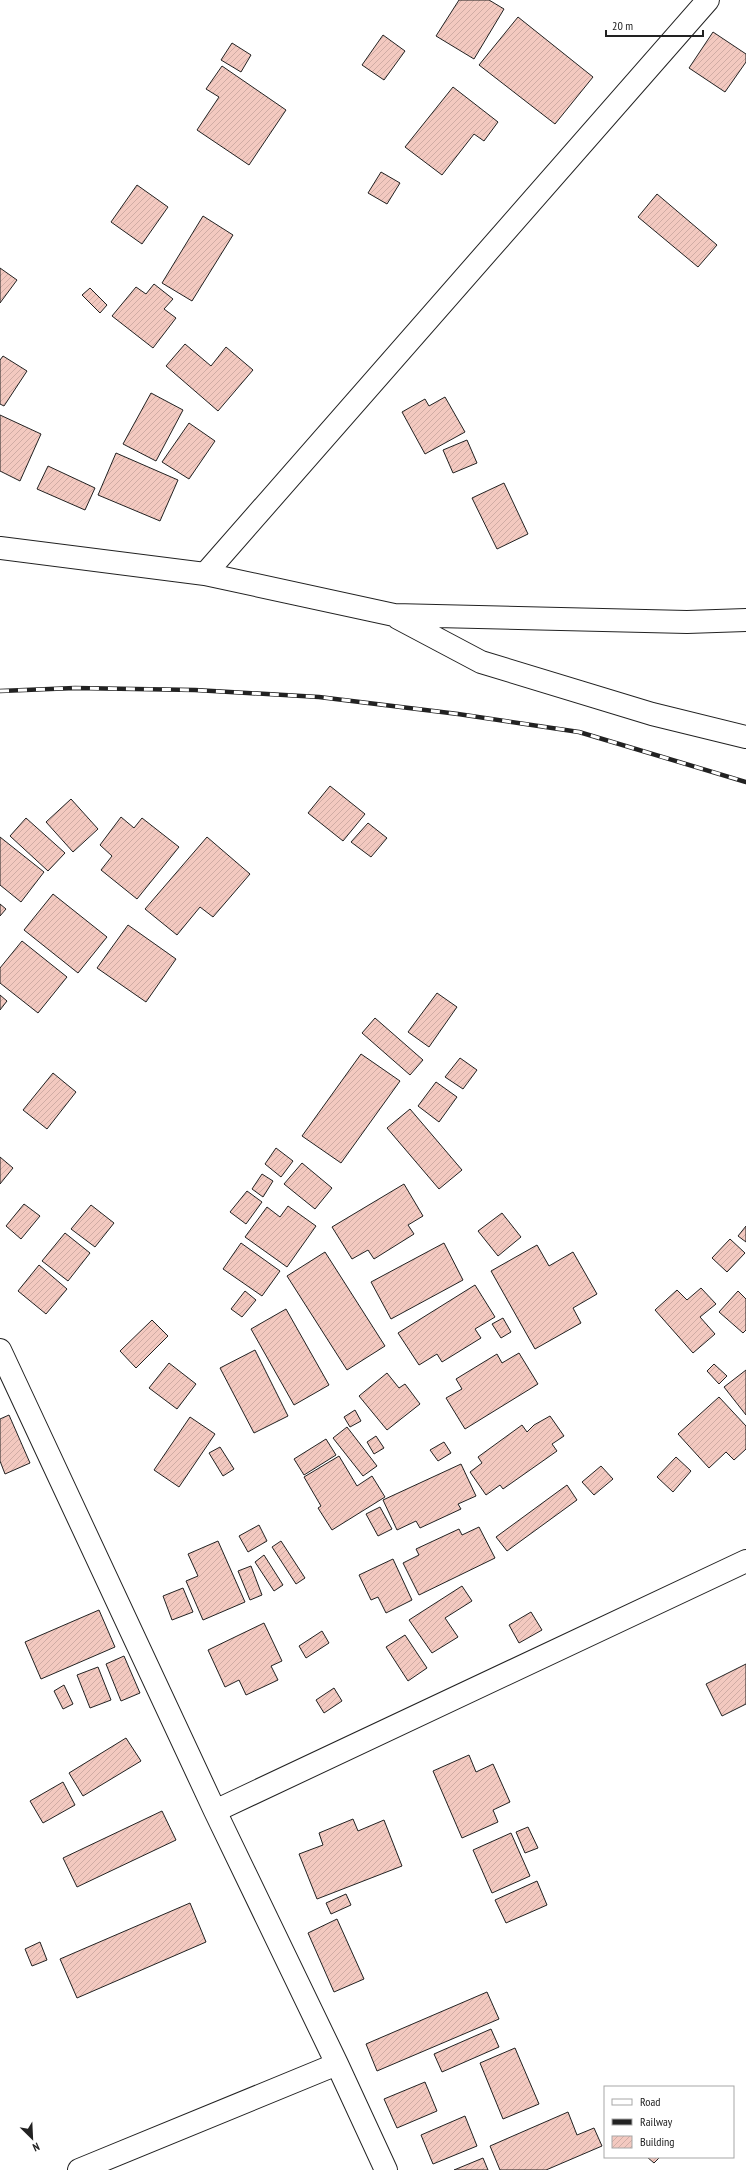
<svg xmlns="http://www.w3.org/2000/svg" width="746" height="2170" font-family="'PT Sans Narrow',sans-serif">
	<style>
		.building { fill: url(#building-hatch); stroke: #222 }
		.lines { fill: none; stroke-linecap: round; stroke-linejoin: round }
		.minor-casing { stroke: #222; stroke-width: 24 }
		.minor { stroke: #fff; stroke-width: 22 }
		.rail-casing { stroke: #222; stroke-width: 4.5 }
		.rail { stroke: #fff; stroke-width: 3; stroke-dasharray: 9; stroke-linecap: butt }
	</style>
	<defs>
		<pattern id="building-hatch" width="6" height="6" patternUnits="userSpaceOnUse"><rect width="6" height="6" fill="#f3c9c0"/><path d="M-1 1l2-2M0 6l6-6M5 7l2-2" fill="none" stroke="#d0aca5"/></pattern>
	</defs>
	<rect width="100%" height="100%" fill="#fff"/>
	<path class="building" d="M459,0H489L504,9L474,59L436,36Z
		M518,17L593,77L555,124L479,65Z
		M713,32L746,54V62L725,92L689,68Z
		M383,35L405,51L384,80L362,65Z
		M232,43L251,55L241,72L221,60Z
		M222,66L286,110L249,165L197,130L219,97L206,89Z
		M453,87L498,122L484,141L474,134L442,175L405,147Z
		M381,172L400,183L387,204L368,193Z
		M137,185L168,207L142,244L111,222Z
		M657,194L717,245L698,267L638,217Z
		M203,216L233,235L192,301L162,283Z
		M0,268L17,280L0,303Z
		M154,284L173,299L164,309L176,318L153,348L112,316L136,287L146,294Z
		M90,288L107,305L100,313L82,295Z
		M185,344L211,366L226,347L253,370L218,411L166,366Z
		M3,356L27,371L4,406L0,404V360Z
		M151,393L183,410L156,461L123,444Z
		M445,397L465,432L425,454L402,412L425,399L429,406Z
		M0,415L41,434L20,481L0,471Z
		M189,423L215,441L189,479L162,462Z
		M467,440L477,463L453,473L443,450Z
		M116,453L178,480L160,521L98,495Z
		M48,466L95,488L85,510L37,489Z
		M504,483L528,534L497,549L472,498Z
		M330,786L365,814L343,841L308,813Z
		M71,799L98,829L73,852L46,822Z
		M121,817L134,828L142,818L179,847L137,899L101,870L112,856L100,845Z
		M26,818L65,853L48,871L10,836Z
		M368,823L387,838L371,857L351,842Z
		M0,837L44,872L21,902L0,885Z
		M207,837L250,874L213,917L200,907L177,935L145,909Z
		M53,894L107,937L78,973L24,930Z
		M0,904L6,909L0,916Z
		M128,925L176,959L146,1002L97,968Z
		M22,941L67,977L38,1013L0,983V968Z
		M437,993L457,1007L429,1047L408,1032Z
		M0,995L7,1001L0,1010Z
		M375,1018L423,1060L410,1075L362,1033Z
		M361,1054L400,1081L341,1163L302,1136Z
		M460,1058L477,1070L463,1089L445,1077Z
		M53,1073L76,1092L47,1129L23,1110Z
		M436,1082L457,1097L439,1122L418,1106Z
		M410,1109L462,1170L439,1189L387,1128Z
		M276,1148L293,1161L281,1177L265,1164Z
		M0,1157L13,1168L0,1184Z
		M302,1163L332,1188L315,1209L284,1184Z
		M262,1174L273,1181L263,1197L252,1189Z
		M404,1184L423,1216L408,1225L414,1234L374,1259L368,1250L352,1259L332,1227Z
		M247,1191L262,1202L246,1224L230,1212Z
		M24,1204L40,1216L21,1239L6,1226Z
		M91,1205L114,1223L95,1247L71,1229Z
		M288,1206L316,1226L287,1267L245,1237L267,1207L280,1217Z
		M502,1213L521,1237L498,1256L478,1231Z
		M746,1226V1242L738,1236Z
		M65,1233L90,1253L68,1281L42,1261Z
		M730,1239L745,1253L727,1272L712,1258Z
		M241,1243L280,1271L262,1296L223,1269Z
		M444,1243L463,1280L391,1319L371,1282Z
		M537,1245L549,1266L573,1252L597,1294L573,1308L581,1323L535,1349L491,1271Z
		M325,1252L385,1346L347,1370L287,1276Z
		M39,1265L67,1289L46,1314L18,1291Z
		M475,1285L495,1317L475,1329L481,1338L442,1362L437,1354L419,1365L398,1333Z
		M701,1288L716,1304L700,1317L715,1334L693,1353L655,1310L677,1290L687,1300Z
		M245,1291L256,1300L242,1317L231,1309Z
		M738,1291L746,1299V1330L743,1333L719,1312Z
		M286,1309L329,1385L294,1405L251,1329Z
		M503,1318L511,1332L501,1338L492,1324Z
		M152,1320L168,1336L136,1368L120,1351Z
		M255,1350L288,1416L254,1433L220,1368Z
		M519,1353L538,1384L465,1429L446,1398L462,1389L456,1379L497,1354L502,1363Z
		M169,1363L196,1384L177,1409L149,1388Z
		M714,1364L727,1376L719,1384L707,1371Z
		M746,1370V1415L724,1387Z
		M387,1373L399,1388L405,1384L420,1404L387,1430L359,1396Z
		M719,1397L746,1426V1449L734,1460L726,1452L709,1468L678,1434Z
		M355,1410L361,1421L350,1427L344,1417Z
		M9,1415L30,1463L5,1474L0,1461V1419Z
		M550,1416L564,1436L552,1444L557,1451L503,1489L500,1485L486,1495L470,1472L482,1463L478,1457L522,1425L527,1432L534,1425Z
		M190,1417L215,1434L179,1487L154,1470Z
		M347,1427L377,1466L363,1476L333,1438Z
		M376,1436L384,1448L374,1454L367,1442Z
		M326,1439L336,1455L304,1475L294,1459Z
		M444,1442L451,1453L438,1461L430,1450Z
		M220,1447L234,1469L223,1476L209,1453Z
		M339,1456L357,1486L372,1476L385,1497L332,1530L318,1508L321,1506L304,1477Z
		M676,1457L691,1471L673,1492L657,1477Z
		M461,1464L476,1496L458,1504L461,1509L420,1528L416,1521L397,1530L383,1500Z
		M601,1466L613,1479L594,1495L582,1482Z
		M567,1485L577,1500L507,1551L496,1537Z
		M380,1507L392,1529L378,1536L366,1514Z
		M259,1525L267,1541L248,1552L239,1536Z
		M479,1527L495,1558L419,1595L403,1563L419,1555L416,1549L459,1529L462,1535Z
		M218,1541L245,1602L203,1620L186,1581L198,1576L188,1554Z
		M281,1541L305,1578L296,1584L272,1547Z
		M264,1555L283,1585L274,1591L255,1562Z
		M393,1559L412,1600L386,1613L378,1597L371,1600L359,1575Z
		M251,1566L262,1595L250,1600L238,1571Z
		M462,1586L472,1601L445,1618L458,1637L432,1653L409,1620Z
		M183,1588L193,1612L172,1620L163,1596Z
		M99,1610L115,1647L41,1679L25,1642Z
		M531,1612L542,1630L519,1643L509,1625Z
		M264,1623L282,1661L271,1666L278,1680L246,1695L239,1680L225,1687L208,1650Z
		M322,1631L329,1643L306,1658L299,1646Z
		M405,1635L427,1668L408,1681L386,1647Z
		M124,1656L140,1693L121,1701L106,1664Z
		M746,1664V1704L722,1716L706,1684Z
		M98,1667L111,1700L90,1708L77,1675Z
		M64,1685L73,1704L63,1709L54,1691Z
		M334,1688L342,1701L324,1713L316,1700Z
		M126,1738L141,1761L83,1796L69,1773Z
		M469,1755L476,1772L493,1764L510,1802L493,1810L498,1822L462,1838L433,1771Z
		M63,1782L75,1805L43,1823L30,1801Z
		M162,1811L176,1840L77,1887L63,1858Z
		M353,1819L358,1831L384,1820L402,1866L317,1899L299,1854L323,1845L319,1833Z
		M528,1827L538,1848L525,1853L516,1832Z
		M511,1833L530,1876L492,1893L473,1850Z
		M537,1881L547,1905L506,1923L495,1900Z
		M346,1894L351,1905L331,1914L326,1903Z
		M190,1903L206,1942L77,1998L60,1959Z
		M337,1919L364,1979L334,1992L308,1933Z
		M40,1942L47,1960L32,1966L25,1949Z
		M487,1992L499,2019L377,2071L366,2044Z
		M491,2029L499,2047L442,2072L434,2054Z
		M515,2048L539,2104L503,2119L480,2063Z
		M425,2082L437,2111L397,2128L384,2099Z
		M568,2112L577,2135L594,2128L602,2146L546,2170H500L490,2146Z
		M465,2116L477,2146L433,2164L421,2135Z
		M647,2157H660L654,2163Z
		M483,2158L488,2170H454Z"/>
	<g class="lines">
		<defs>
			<path id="minor" d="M0,548L205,574L394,615L687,622L746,620
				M205,574L708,0
				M398,618L481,662L652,714L746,737
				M0,1350L215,1811L337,2064L386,2170
				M215,1811L746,1561
				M79,2170L337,2064"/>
		</defs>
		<use href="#minor" class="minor-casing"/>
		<use href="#minor" class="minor"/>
		<defs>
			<path id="rail" d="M0,691L75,688L195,690L319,697L458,714L579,732L746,782"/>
		</defs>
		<use href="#rail" class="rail-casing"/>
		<use href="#rail" class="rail"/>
	</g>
	<rect x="604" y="2086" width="130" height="72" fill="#ffffff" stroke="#a7a7a7"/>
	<rect x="612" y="2099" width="20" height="6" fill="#ffffff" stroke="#a7a7a7"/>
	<text x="640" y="2106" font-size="12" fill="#222222">Road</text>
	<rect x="612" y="2119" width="20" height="6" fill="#222222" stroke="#a7a7a7"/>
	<text x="640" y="2126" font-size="12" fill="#222222">Railway</text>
	<rect x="612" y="2136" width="20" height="12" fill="url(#building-hatch)" stroke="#a7a7a7"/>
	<text x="640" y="2146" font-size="12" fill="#222222">Building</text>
	<g transform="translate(32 2138) rotate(156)" stroke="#ffffff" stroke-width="3" paint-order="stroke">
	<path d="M0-3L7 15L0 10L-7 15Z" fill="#222222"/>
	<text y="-6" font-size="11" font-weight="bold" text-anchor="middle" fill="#222222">N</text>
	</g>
	<path d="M606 30v6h97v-6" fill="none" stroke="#222222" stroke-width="2"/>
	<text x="612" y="30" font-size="12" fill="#222222" stroke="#ffffff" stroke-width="3" paint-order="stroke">20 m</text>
</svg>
